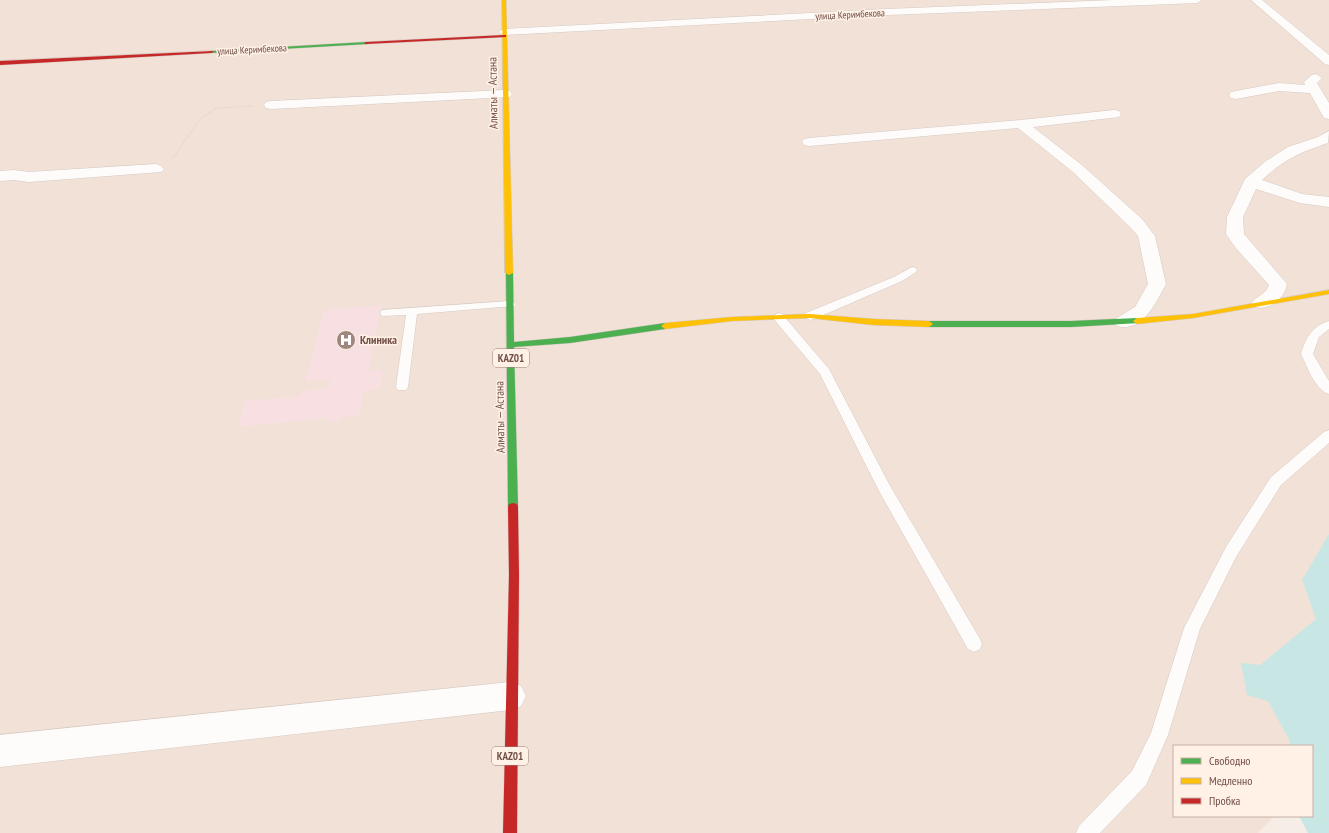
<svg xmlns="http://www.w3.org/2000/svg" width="1329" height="833" font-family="'PT Sans Narrow',sans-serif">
  <rect width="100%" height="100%" fill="#f6ede6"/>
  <path fill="#f1e1d6" d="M0,0H1329V763L1312,746H1174V816H1275L1258,833H0Z"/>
  <path fill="#f8dfe2" d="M381,305L369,371L383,370L380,389L364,391L359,416L339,418L338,422L328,423L329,418L237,427L245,401L299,396L301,391L329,388L331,379L305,382L324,310Z"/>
  <path fill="#c8e7e4" d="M1329,534V833H1308L1299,816H1312V746H1290V741L1268,701L1247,695L1241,663L1260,665L1316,619L1302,580Z"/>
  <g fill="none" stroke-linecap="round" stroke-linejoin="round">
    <g stroke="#d7cac4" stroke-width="1">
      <g id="lane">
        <path d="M912,267L916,268L917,270L916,272L902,281L814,319L810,320L804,316L806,313L894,277Z"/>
        <path d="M510,301L516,304L514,306L417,314L408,387L406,390H398L396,387L406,315L382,316L380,313L382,310Z"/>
        <path d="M778,313L782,314L829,369L889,484L980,639L982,644L980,649L974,652L968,649L879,491L820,374L772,317Z"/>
        <path d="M1329,321V329L1319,337L1313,354L1329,381V394C1315,390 1307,366 1301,354C1306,338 1312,326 1329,321Z"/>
        <path d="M1329,430V443L1281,485L1236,557L1200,629L1168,735L1146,785L1100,833H1076L1079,826L1132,771L1151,733L1184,628L1226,547L1271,477L1324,432Z"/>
      </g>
    </g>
    <g stroke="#d7cac4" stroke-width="1">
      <g id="street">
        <path d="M1114,0H1202L1197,3L887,15L504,35L498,32L504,29L887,9Z"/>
        <path d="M1251,0H1262L1329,55V65L1325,64Z"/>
        <path d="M1316,74L1322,78L1317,83L1329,103V119L1324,118L1310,93L1279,91L1236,99L1231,98L1229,95L1231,92L1236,91L1279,83L1305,85L1304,82L1312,75Z"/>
        <path d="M505,90L510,91L512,94L510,97L271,109L266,108L264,105L266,102L271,101Z"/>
        <path d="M1114,110L1119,111L1121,114L1119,117L1033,127L1083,166L1142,219L1155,236L1166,284C1156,302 1143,333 1117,326L1114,322L1117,318L1135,307L1148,284L1138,236L1130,227L1073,172L1018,128L809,146L804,145L802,142L804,139L809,138L1021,120Z"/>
        <path d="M1329,131L1328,143C1298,153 1285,159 1262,180L1302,194L1329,197V207L1300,203L1256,189L1243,217L1244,234L1287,284C1284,299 1270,311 1254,307L1252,303C1257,295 1266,295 1269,285L1235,247L1226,234L1227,217L1245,179L1266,161L1288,147L1318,137Z"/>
        <path d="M156,164L161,166L164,169L161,172L29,182L14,180L0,181V171L14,170L29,172Z"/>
        <path d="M511,682L521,686L526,696L521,706L511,710L0,767V735Z"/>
      </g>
    </g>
    <g stroke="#d6c8c3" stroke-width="1">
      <g id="fast">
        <path d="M366,42H368V44L211,53L209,52L211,51Z"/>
        <path d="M506,271H509L513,273L514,342L570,337L665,323L669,326L665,329L570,343L514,347L518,507L517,510L513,511L509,510L508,507Z"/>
        <path d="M1137,318L1141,321L1140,323L1071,327H929L925,324L929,321H1071Z"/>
      </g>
    </g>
    <g stroke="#d6c8c3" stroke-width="1">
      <g id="slow">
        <path d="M502,0H506L513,273L509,275L505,273Z"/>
        <path d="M1329,290V294L1193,318L1137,324L1133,321L1137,318L1193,314Z"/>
        <path d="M810,314L873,319L929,321L933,324L929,327L873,325L810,318L732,321L665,329L661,326L665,323L732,317Z"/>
      </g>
    </g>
    <g stroke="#d6c8c3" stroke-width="1">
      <g id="jam">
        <path d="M504,35H506V37L366,44L364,43L366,42Z"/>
        <path d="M213,51V52L211,53L0,65V61Z"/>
        <path d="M513,503L517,504L518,507L519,575L517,833H503L509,575L508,507L509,504Z"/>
      </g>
    </g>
    <path stroke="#d6ccc9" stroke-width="1.5" stroke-dasharray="0.5 1.5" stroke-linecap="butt" d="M173,158L200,119L217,108L253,106"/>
    <use href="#lane" fill="#fefcfb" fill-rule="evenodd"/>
    <use href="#street" fill="#fefcfb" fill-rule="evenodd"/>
    <use href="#fast" fill="#4caf50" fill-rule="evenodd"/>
    <use href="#slow" fill="#ffc107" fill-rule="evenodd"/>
    <use href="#jam" fill="#c62828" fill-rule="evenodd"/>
  </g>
  <defs>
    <g id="hospital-disc" transform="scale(1)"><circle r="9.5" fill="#a0867f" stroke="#fff1e6"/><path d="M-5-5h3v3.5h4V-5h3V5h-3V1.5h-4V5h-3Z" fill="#fff"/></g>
  </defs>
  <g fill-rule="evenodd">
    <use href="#hospital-disc" x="346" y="340"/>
  </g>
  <g text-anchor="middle" stroke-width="3" stroke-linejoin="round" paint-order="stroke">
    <g font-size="10" fill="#724f48" stroke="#fff1e6">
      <text transform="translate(850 14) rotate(-3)" y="4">улица Керимбекова</text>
      <text transform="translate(252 49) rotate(-3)" y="4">улица Керимбекова</text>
    </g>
    <g fill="#fff1e6" stroke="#9c8077" stroke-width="1">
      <rect x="493" y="349" width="36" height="18" rx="3"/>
      <rect x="492" y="747" width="36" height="18" rx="3"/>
    </g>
    <g font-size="11" font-weight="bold" fill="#724f48">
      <text x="511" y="362">KАZ01</text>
      <text x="510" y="760">KАZ01</text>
    </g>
    <g font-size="12" fill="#724f48" stroke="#fff1e6">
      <text transform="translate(493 93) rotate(-91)" y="4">Алматы — Астана</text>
      <text transform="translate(500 417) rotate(-91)" y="4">Алматы — Астана</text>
    </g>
    <g font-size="12" font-weight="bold" fill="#724f48" stroke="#fff1e6" text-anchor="start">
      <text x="360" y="344">Клиника</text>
    </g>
  </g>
  <rect x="1173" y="745" width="140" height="72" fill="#fff1e6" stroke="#c7b0a7"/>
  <rect x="1181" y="758" width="20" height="6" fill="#4caf50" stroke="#c7b0a7"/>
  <text x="1209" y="765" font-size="12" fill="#724f48">Свободно</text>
  <rect x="1181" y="778" width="20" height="6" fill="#ffc107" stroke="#c7b0a7"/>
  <text x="1209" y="785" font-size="12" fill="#724f48">Медленно</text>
  <rect x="1181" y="798" width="20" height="6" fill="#c62828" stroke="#c7b0a7"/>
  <text x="1209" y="805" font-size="12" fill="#724f48">Пробка</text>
</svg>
